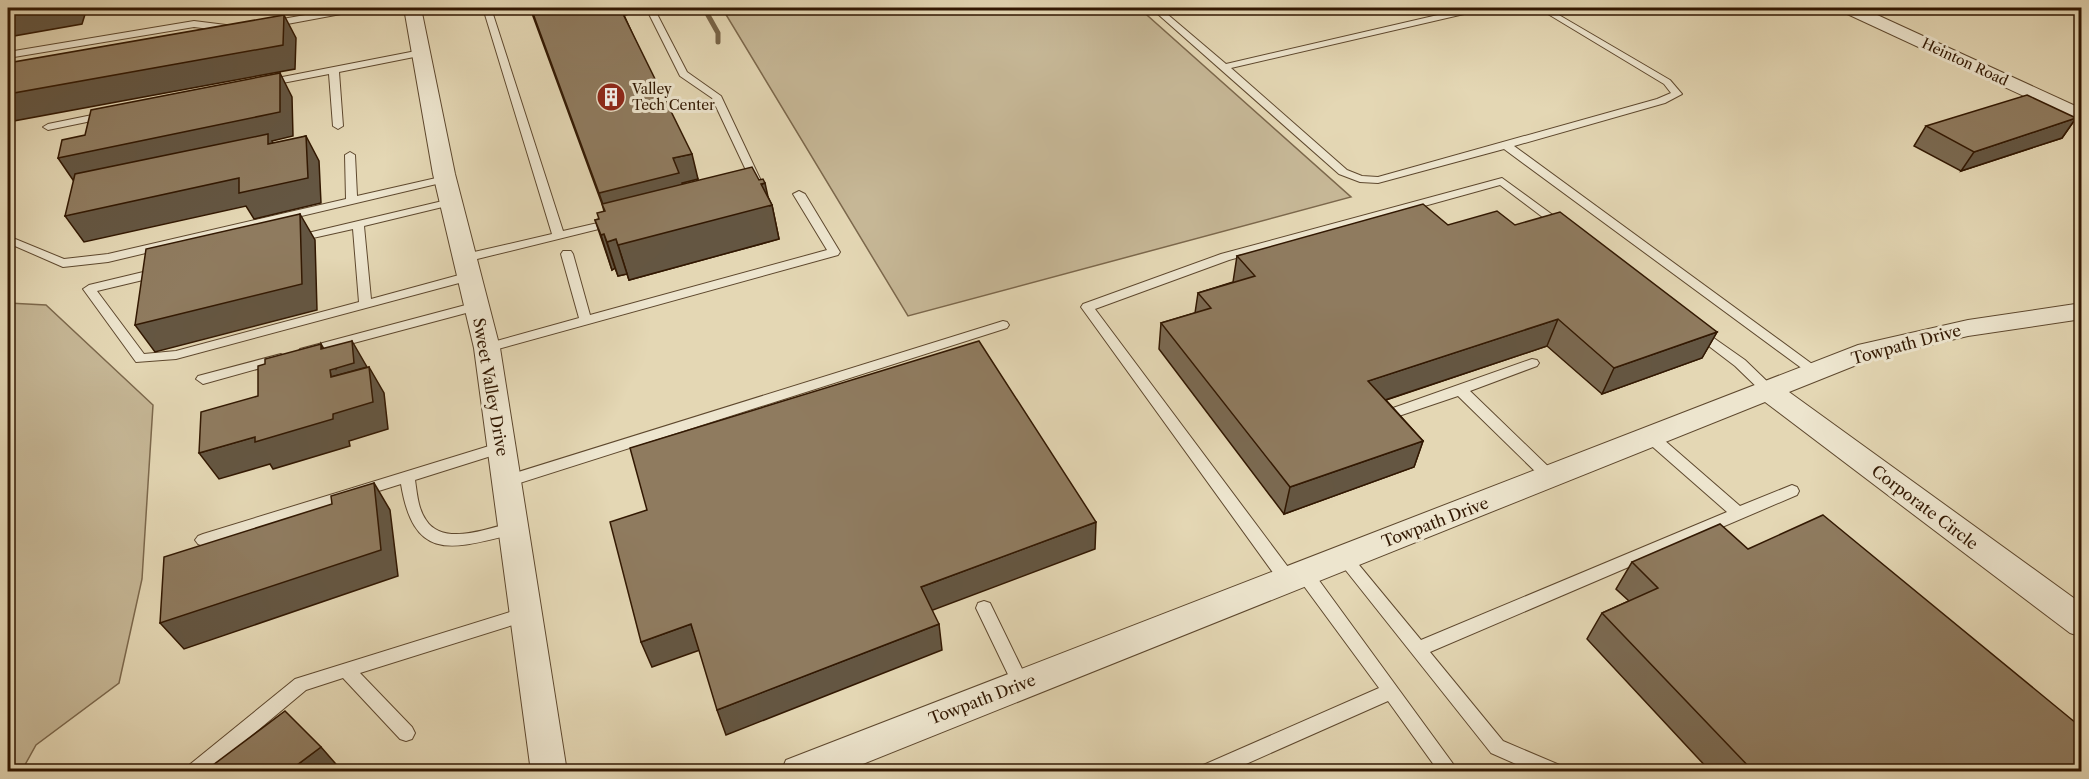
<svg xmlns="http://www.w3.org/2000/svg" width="2089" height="779" font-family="'Libre Caslon Text',serif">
  <rect width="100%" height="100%" fill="#e4d7b4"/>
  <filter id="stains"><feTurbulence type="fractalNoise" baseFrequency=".00333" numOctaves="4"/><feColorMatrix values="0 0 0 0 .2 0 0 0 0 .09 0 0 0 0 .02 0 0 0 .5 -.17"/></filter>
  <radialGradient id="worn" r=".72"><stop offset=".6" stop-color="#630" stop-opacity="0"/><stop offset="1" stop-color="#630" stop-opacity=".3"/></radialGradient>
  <g fill="#c6b796" stroke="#7c684c" stroke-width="1.5">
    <path d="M722,8H1139L1351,197L908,316Z"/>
    <path d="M8,303L46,305L153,405L142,579L119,683L36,745L21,772L8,771Z"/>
  </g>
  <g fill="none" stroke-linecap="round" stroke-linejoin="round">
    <path stroke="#786448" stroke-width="5" d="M704,8L718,33V42"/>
    <g stroke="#5e482e" stroke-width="2">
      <g id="service">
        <path d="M345,8H361L357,11L271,27L267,24L271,21Z"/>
        <path d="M483,8H491L563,231L615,219L619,220V224L465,262L459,258L461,255L552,234Z"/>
        <path d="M1151,8H1160L1226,64L1468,8H1481L1477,11L1231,68L1347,170L1362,176L1378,177L1657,99L1671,93L1664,84L1538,8H1547L1670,80L1682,94L1665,103L1514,146L1823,372L1816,377L1811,375L1504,149L1378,183L1360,182L1339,174Z"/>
        <path d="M649,10L656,12L687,72L721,96L762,183L761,185H753L752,183L712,98L680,76L648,12Z"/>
        <path d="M194,21L234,26L239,29L234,32L194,27L8,58V52Z"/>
        <path d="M421,50L424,51V55L339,72L343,126L338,129L333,126L329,74L267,86L262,83L267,80Z"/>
        <path d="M107,112L112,115L111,117L48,130L43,127L48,124Z"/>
        <path d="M350,152L355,155L357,196L445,176L450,179L445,182L108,262L63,267L8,243V236L64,259L108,254L346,199L345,155Z"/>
        <path d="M1502,178L1565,224V228H1557L1500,185L1229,260L1095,309L1294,575L1296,580L1294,585L1288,586L1282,585L1081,307L1083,304L1221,254Z"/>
        <path d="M799,191L805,194L840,252L838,255L487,352L481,348L482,345L579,318L561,254L563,251H571L573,254L590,315L827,250L793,194Z"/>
        <path d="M451,199L457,202L455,204L364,226L371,299L470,272L476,276L474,279L176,359L136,362L83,289L89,285L160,268L164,269L166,272L164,275L97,291L144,354L176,351L359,302L353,229L295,242L291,241L289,239L291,237Z"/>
        <path d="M477,302L483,306L481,309L305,356L298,352L300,349Z"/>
        <path d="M1003,321L1007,322L1009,325L1007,328L507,487L502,485L500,481L502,477Z"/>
        <path d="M1698,327L1745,360L1774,388L1776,391L1774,394H1764L1735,366L1693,334L1692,331L1693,328Z"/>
        <path d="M281,354L288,358L286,361L203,384L196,379L198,376Z"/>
        <path d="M1532,359L1537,360L1539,363L1537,366L1470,391L1555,473L1557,477L1555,481H1545L1458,396L1381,422L1374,417L1376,414Z"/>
        <path d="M1651,432L1656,433L1740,506L1792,485L1797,487L1799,491L1797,495L1430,652L1503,741L1562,766L1565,772H1534L1491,753L1336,558L1338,554L1344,552L1350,554L1421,640L1727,512L1646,441L1644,437L1646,433Z"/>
        <path d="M502,442L507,443L509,447L507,451L415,480C417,493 418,509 426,520C443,547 489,528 514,522L519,524L522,528L519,532L514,534C452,549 414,563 401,484L203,546L198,544L195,540L198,536L203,534Z"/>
        <path d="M1304,567L1310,568L1459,772H1439L1388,701L1228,772H1198L1201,766L1379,688L1298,578L1296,573L1298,568Z"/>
        <path d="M984,601L990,603L1027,679L1030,684L1027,689L1021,692L1015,689L976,608L978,603Z"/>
        <path d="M526,607L532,609L534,614L532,619L360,673L412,727L415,733L412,739L406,741L400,739L343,678L306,690L208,772H185L188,766L295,679Z"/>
      </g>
    </g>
    <g stroke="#5e482e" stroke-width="2">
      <g id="minor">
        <path d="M404,8H421L455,174L500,348L567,772H531L474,348L433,174Z"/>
        <path d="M1841,8H1862L2082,109V123L1843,12Z"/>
        <path d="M2082,303V319L1968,336L1874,358L1789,392L2082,604V637L2070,633L1765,402L843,772H781L786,760L1858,345L1968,320Z"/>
      </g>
    </g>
    <use href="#service" fill="#ede5ce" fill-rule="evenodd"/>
    <use href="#minor" fill="#ede5ce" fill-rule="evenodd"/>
  </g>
  <g fill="#7b6a52" stroke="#321802" stroke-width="1.5">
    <path d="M530,8H662L624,15L698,179L682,183V184L768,197L772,205L779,239L629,280L627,274L618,276L615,268L612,270L595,220L599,219L604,211L602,204Z"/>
    <path d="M2076,118L2062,138L1961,171L1914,146L1926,126Z"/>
    <path d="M1448,225H1515L1717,332L1702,358L1602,394L1547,346L1386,400L1423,441L1414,467L1284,514L1159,349L1161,323L1195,313L1198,293L1233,282L1237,256Z"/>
    <path d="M1748,549L2082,771H1710L1587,639L1602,613L1629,601L1616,589L1632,562Z"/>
  </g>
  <g fill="#645642" stroke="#321802" stroke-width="1.5">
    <path d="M31,8H87L82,24L8,37V11Z"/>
    <path d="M617,8H662L619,16Z"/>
    <path d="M284,15L296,38L295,69L8,122V94Z"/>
    <path d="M280,73L292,97L293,136L272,141L282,159L75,183L58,158Z"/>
    <path d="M2076,118L2062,138L1961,171L1974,152Z"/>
    <path d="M306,136L319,161L321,203L254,219L246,206L84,242L65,216Z"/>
    <path d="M692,154L698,179L682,183L686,199L608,219L599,193L673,158Z"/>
    <path d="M765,183L770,206L772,205L779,239L629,280L618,245Z"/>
    <path d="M300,214L315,240L317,310L155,352L135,325Z"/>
    <path d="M604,234L615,268L612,270L601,235Z"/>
    <path d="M616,239L627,274L618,276L607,242Z"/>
    <path d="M1558,319L1547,346L1361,408L1368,381Z"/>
    <path d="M1717,332L1702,358L1602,394L1614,368Z"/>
    <path d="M352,341L367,367L331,377L330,370L321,349V344L336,369Z"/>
    <path d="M369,367L384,393L388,429L349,441L350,446L273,469L270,464L219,479L199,453L333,414Z"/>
    <path d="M1423,441L1414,467L1284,514L1290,487Z"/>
    <path d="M374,483L390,510L398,576L184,649L160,623Z"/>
    <path d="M1096,522L1095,549L925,613L921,587Z"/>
    <path d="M691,624L700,650L652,667L641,642Z"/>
    <path d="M939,624L942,650L726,735L717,710Z"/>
    <path d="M321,747L342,771H289Z"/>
  </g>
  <g fill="#8f7b5f" stroke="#321802" stroke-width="1.5">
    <path d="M8,8H31L8,11Z"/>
    <path d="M531,8H620L692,154L673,158L679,173L599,193Z"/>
    <path d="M284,15L283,45L8,94V63Z"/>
    <path d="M280,73V112L58,158L62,140L85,135L91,110Z"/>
    <path d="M2027,95L2076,118L1974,152L1926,126Z"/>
    <path d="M268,134V144L306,136L308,178L239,193V178L65,216L75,174Z"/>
    <path d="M752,167L759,180L763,179L765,183L761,184L772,205L618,245L616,239L607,242L604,234L601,235L595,220L599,219L597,213L605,211L602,204Z"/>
    <path d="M1423,204L1448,225L1497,211L1515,225L1560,212L1717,332L1614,368L1558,319L1368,381L1423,441L1290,487L1161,323L1211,308L1198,293L1255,276L1237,256Z"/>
    <path d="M300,214L302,284L135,325L146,249Z"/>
    <path d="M352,341L354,363L330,370L331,377L369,367L373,402L333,414V419L255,442V437L199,453L201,412L258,396V366L265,364V359L321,344V349Z"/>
    <path d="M979,341L1096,522L921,587L939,624L717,710L691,624L641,642L610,522L647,510L630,448Z"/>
    <path d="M374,483L381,550L160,623L164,557L332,504L331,496Z"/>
    <path d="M1823,515L2082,728V771H1753L1602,613L1658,588L1632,562L1720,524L1748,549Z"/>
    <path d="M285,711L321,747L289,771H205Z"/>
  </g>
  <defs>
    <g id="building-disc" transform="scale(1.5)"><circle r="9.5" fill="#8f2418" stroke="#ede5ce"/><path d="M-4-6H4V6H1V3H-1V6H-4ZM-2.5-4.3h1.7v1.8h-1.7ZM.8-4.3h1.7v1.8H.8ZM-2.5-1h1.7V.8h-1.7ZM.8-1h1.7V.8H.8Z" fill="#fff"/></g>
  </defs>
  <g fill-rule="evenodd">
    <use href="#building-disc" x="611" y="97"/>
  </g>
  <g text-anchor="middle" stroke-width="6" stroke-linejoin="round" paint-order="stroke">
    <g font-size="14" fill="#321802" stroke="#ede5ce">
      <text transform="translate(1965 62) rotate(25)" y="5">Heinton Road</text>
    </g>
    <g font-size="14" fill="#321802" stroke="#ede5ce" text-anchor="start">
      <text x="632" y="94">Valley<tspan x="632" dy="16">Tech Center</tspan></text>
    </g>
    <g font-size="16" fill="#321802" stroke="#ede5ce">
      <text transform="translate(1906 344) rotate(-15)" y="6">Towpath Drive</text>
      <text transform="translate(491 387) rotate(80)" y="6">Sweet Valley Drive</text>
      <text transform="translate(1925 507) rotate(37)" y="6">Corporate Circle</text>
      <text transform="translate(1435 522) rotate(-21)" y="6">Towpath Drive</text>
      <text transform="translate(982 699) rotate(-21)" y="6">Towpath Drive</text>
    </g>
  </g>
  <rect width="2089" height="779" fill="none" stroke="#e4d7b4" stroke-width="30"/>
  <rect x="9" y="9" width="2071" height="761" fill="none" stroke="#321802" stroke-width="3"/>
  <rect x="15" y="15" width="2059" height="749" fill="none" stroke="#321802" stroke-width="1.5"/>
  <rect width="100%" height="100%" filter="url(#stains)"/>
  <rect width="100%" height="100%" fill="url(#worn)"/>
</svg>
